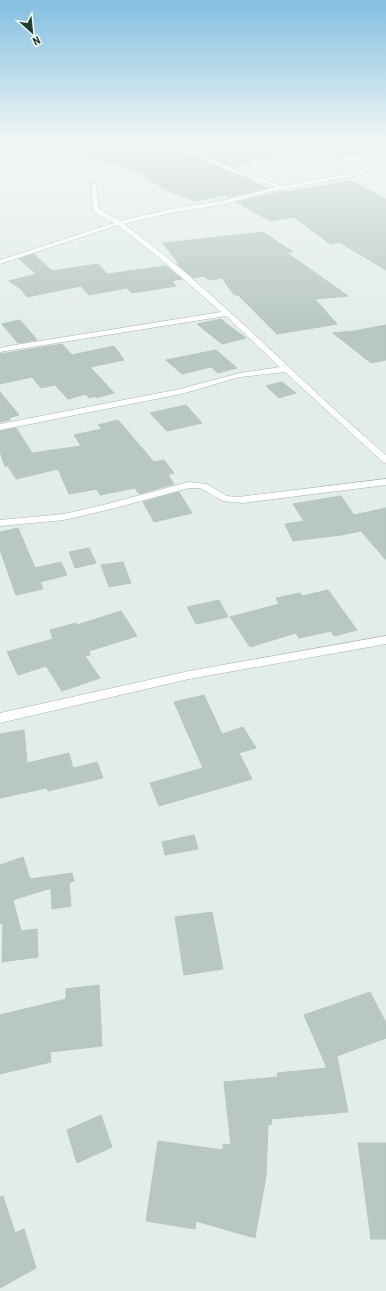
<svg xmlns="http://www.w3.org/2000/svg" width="386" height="1291" font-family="'Roboto Condensed',sans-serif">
  <rect width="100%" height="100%" fill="#e3ede8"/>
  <g fill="#b8c8c0" stroke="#b5c7be">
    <path d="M59,142H157L168,150L192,155L267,188L229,197L225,195L195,201L166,190L140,173L102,160Z"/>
    <path d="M168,142H300V145L232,167L197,151L174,146Z"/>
    <path d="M305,142H378L379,148L340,157L304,144Z"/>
    <path d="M351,181L386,199V270L339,242L330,244L294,217L270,221L237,202L283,191L286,192Z"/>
    <path d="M263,232L293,252H286L348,296L315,299L337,324L277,334L238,295H234L222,278L209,280L204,276L193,278L177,264H179L163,243Z"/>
    <path d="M34,254L52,271L98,264L107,274L166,266L182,279L172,281L176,286L132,293L127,288L89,295L81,286L27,297L21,289L9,281L36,274L19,259Z"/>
    <path d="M221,319L228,325L246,338L222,344L197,324Z"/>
    <path d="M20,320L37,340L18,343L2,324Z"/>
    <path d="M386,325V360L371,363L333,333L354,331Z"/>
    <path d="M62,344L72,355L114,346L124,360L90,367L114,393L96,398L95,396L89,398L86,394L68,399L55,385L41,388L32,377L0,384V354Z"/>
    <path d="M216,350L237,368L218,373L211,367L182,374L166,360Z"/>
    <path d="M282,382L296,393L279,398L266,386Z"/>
    <path d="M0,392L19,415L9,418L10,420L0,422Z"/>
    <path d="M186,405L202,423L167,431L150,413Z"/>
    <path d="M118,420L154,462L164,460L174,473L168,475L174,484L139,494L135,488L100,495L97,489L69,494L58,469L16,479L8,466H5L0,452V431L16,428L32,453L81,446L74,435L102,429L98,425Z"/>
    <path d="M179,492L192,513L154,522L143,502Z"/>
    <path d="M341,496L354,515L386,508V560L361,531L341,535L293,541L285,524L304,521L293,504Z"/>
    <path d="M18,528L35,568L61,562L67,575L40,582L43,589L16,595L0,550V532Z"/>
    <path d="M89,548L96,563L75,568L69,552Z"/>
    <path d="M123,562L131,583L109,587L101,565Z"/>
    <path d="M328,590L357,630L334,636L331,631L299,638L296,633L250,647L230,617L279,604L276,598L300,593L302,596Z"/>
    <path d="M219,600L228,617L196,624L187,607Z"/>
    <path d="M121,611L137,636L89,651L90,655L85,656L100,678L62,691L46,666L18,675L7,652L53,639L50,630L76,623L77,625Z"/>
    <path d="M204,695L222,734L243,727L256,748L239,753L252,779L159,806L150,783L203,768L174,702Z"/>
    <path d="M24,730L27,763L69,753L73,768L97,762L103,778L48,791L47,788L0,798V734Z"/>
    <path d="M194,835L198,849L165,855L162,842Z"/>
    <path d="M23,857L30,879L72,873L74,881L69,883L71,906L52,909L51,888L13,900L21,931L37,929L38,957L2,962L3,923L0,924V865Z"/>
    <path d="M212,912L223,969L184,975L175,917Z"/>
    <path d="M99,985L102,1046L50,1052L51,1062L0,1074V1015L66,999V989Z"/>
    <path d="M370,992L386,1023V1038L337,1056L348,1112L271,1119L272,1124L268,1125L266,1176L255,1238L196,1221L195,1229L146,1221L158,1141L223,1150V1144L231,1145L224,1082L278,1077L277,1073L327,1068L304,1015Z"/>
    <path d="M101,1115L112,1147L77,1163L67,1130Z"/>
    <path d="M358,1143H386V1239H371Z"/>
    <path d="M3,1196L15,1233L24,1229L36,1268L0,1288V1197Z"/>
  </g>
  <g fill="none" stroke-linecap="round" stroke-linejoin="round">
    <g stroke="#a5b5ae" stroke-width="1">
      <g id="street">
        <path d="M158,142H165L173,147L196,152L229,167L282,186L358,172L378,159L386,157V161H382L360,175L263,193L222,205L175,212L124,224C218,293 297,379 386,455V463L383,462L285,372L240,377L181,394L0,430V424L180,389L240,373L280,367L226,316L0,352V348L9,346L221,312L163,261L118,225L0,264V260L114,223L100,216L93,210L91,183L96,184L99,209L120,221L175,208L221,201L275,187L225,169L192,154L169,149Z"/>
        <path d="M386,479V485L243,503L223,501L200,488H189L115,508L64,520L0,526V520L64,514L107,504L189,482L207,484L227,496L238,497Z"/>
        <path d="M386,636V644L189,679L0,723V713L189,671Z"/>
      </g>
    </g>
    <use href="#street" fill="#fff" fill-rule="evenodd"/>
  </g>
  <linearGradient id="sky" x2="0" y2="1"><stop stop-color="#82bfe0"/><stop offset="0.44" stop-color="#f2f7f5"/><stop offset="1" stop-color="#f2f7f5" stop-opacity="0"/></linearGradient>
  <rect width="386" height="323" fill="url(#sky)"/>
  <g transform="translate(32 32) rotate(153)" stroke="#f4f9f6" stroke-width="3" paint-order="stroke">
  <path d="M0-3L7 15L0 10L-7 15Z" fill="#223f34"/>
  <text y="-6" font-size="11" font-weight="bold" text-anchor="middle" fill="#223f34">N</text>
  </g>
</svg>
